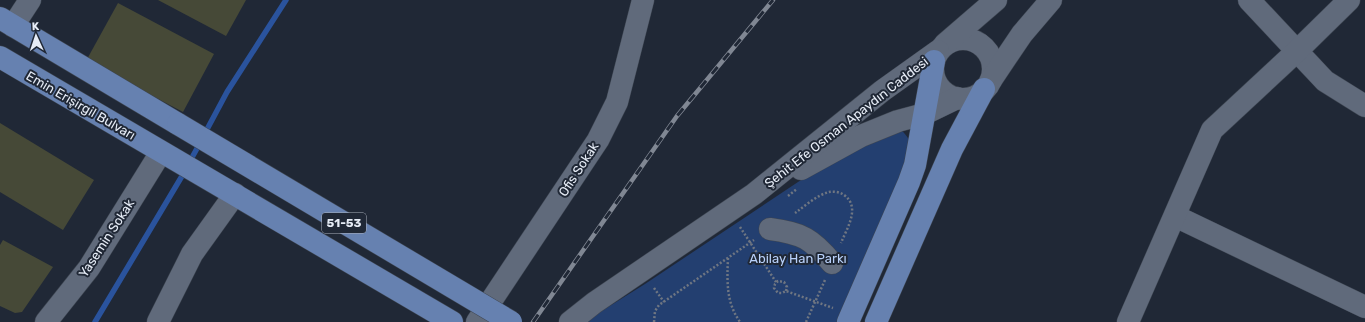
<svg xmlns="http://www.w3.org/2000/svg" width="1365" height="322" font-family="Rubik,sans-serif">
  <rect width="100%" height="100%" fill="#202836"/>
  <path fill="#233f70" d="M901,130C909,137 912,144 911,155L840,322H584L645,284L840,154Z"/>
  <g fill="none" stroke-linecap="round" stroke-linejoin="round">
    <g stroke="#2a539d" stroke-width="5.5">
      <path d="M204,135L227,92L286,0"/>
      <path d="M189,163L200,143"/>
      <path d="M95,322L185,171"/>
    </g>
  </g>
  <g fill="#464937">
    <path d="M158,0H246L226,36Z"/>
    <path d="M118,3L214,54L183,112L86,61Z"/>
    <path d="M0,123L94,180L63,230L0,192Z"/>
    <path d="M3,240L53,267L22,312L15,313L0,306V245Z"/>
  </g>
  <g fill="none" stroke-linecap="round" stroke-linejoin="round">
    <g stroke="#3e4652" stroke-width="23">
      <g id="street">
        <path d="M1249,0L1325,81L1365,106"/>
        <path d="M1175,216L1365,307"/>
        <path d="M770,229C802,233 812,239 832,263"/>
        <path d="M46,322L89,268L161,152"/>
        <path d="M477,322L598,140L617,102L643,0"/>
        <path d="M1128,322L1212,130L1297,51L1349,0"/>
      </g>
    </g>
    <g stroke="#3e4652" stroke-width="23">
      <g id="secondary">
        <path d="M13,26L30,0"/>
        <circle cx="963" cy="69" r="30"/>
        <path d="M945,44L996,0"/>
        <path d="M991,80L1022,34L1051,0"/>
        <path d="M801,169L861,136L898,121L924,114L957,98"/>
        <path d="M158,322L192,254L235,194"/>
        <path d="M570,322L594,303L754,194L882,91L938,51"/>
      </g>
    </g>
    <g stroke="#3e4652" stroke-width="23">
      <g id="primary">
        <path d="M0,18L178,124"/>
        <path d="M0,57L452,322"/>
        <path d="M848,322L909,182L915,165L934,61"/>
        <path d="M876,322L952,149L984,89"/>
      </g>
    </g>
    <g stroke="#6f7682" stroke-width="2.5" stroke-dasharray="2 2" stroke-linecap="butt">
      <path d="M788,196L797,189"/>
      <path d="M795,213C805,206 817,195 829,192C834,191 840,192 844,195C861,207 847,228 841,243"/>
      <path d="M740,227L776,282"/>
      <path d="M728,258C727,282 726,302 740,322"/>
      <path d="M654,288L664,302"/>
      <path d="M786,291L787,287L784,282L778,281L775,284L774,288L778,293H782L786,291L833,308"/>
      <path d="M654,322L655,311L659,305L754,240"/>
      <path d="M806,322L825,280"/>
    </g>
    <use href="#street" stroke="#606a7b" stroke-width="22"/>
    <use href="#secondary" stroke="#606a7b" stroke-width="22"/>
    <use href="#primary" stroke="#6681b0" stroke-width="22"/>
    <g stroke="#808793" stroke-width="4.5">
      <path id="rail" d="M533,322L677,116L773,0"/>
    </g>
    <use href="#rail" stroke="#202836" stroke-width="3" stroke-dasharray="9" stroke-linecap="butt"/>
    <g stroke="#3e4652" stroke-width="23" stroke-linecap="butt">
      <path id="primary-bridge" d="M178,124L511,322"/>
    </g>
    <use href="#primary-bridge" stroke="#6681b0" stroke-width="22"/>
  </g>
  <g text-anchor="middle" stroke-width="4" stroke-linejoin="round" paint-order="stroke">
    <rect fill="#202836" stroke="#abb2bd" stroke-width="1" x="322" y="213" width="44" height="20" rx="3"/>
    <g font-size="12" font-weight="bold" fill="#e7edf7">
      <text x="344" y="227">51-53</text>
    </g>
    <g font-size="13" fill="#e7edf7" stroke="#202836">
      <text transform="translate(81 105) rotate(30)" y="5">Emin Erişirgil Bulvarı</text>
      <text transform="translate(846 122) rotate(-38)" y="5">Şehit Efe Osman Apaydın Caddesi</text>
      <text transform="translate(578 169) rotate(-57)" y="5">Ofis Sokak</text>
      <text transform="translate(106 238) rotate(-57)" y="5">Yasemin Sokak</text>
    </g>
    <g font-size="13" fill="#b9d1fa" stroke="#202836">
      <text x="798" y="263">Abilay Han Parkı</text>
    </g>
  </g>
  <g transform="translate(36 36) rotate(357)" stroke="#202836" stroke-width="3" paint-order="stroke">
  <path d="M0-3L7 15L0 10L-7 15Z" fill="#e7edf7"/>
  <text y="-6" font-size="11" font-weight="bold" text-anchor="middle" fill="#e7edf7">K</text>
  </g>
</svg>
